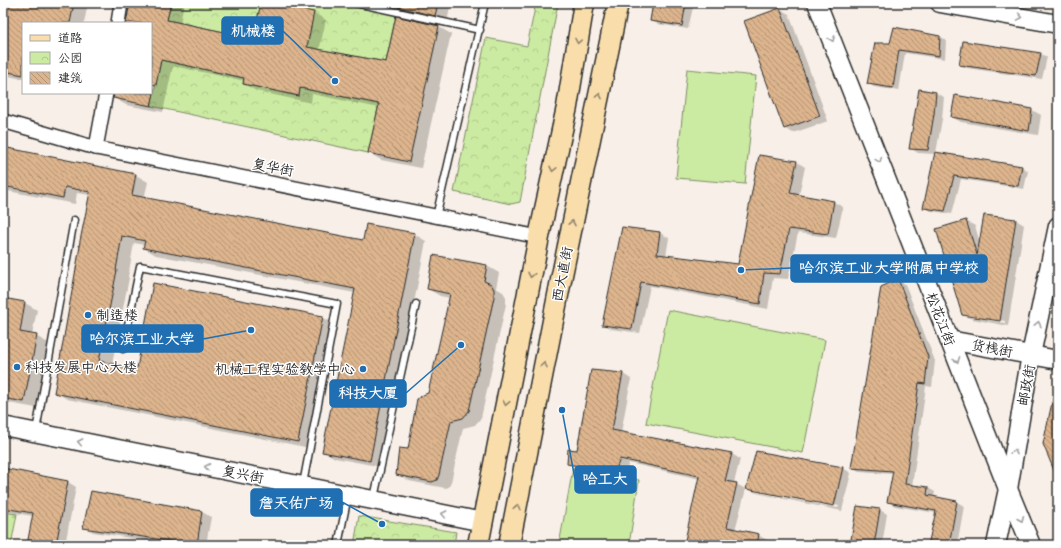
<svg xmlns="http://www.w3.org/2000/svg" width="1061" height="548" font-family="Dekko,'LXGW WenKai TC',sans-serif">
  <defs>
    <pattern id="forest-firs" width="22" height="20" patternUnits="userSpaceOnUse"><rect width="22" height="20" fill="#cceba2"/><path d="M5 1l3.5 6h-7zM16 11l3.5 6h-7z" fill="#afca8c"/></pattern>
    <pattern id="park-crowns" width="20" height="18" patternUnits="userSpaceOnUse"><rect width="20" height="18" fill="#cceba2"/><path d="M2 6a3 3 0 1 1 6 0M12 15a3 3 0 1 1 6 0" fill="none" stroke="#afca8c"/></pattern>
    <pattern id="building-back-hatch" width="6" height="6" patternUnits="userSpaceOnUse"><rect width="6" height="6" fill="#dcb48d"/><path d="M-1 5l2 2M0 0l6 6M5-1l2 2" fill="none" stroke="#b39373"/></pattern>
  </defs>
  <rect width="100%" height="100%" fill="#f8f0e8"/>
  <filter id="ink" filterUnits="userSpaceOnUse"><feTurbulence type="fractalNoise" baseFrequency=".025" numOctaves="2"/><feDisplacementMap in="SourceGraphic" scale="8" xChannelSelector="R" yChannelSelector="G"/><feConvolveMatrix kernelMatrix="1 2 1 2 8 2 1 2 1" color-interpolation-filters="sRGB"/></filter>
  <g filter="url(#ink)">
    <g fill="#cceba2" stroke="#7c8b66">
      <path d="M687,69L756,76L745,184L676,178Z"/>
      <path d="M668,310L825,340L803,453L646,423Z"/>
      <path d="M573,468L639,480L629,545H559Z"/>
    </g>
    <path fill="url(#forest-firs)" stroke="#7c8b66" d="M3,512L17,514L11,545H3Z"/>
    <g fill="url(#park-crowns)" stroke="#7c8b66">
      <path d="M171,3H261L253,38L167,20Z"/>
      <path d="M267,3H336L396,15L386,62L307,47Z"/>
      <path d="M536,3H558L520,202L511,204L454,192L486,38L527,46Z"/>
      <path d="M161,60L244,78L243,84L298,96L300,88L379,104L368,153L151,106Z"/>
      <path d="M359,516L456,532L454,545H354Z"/>
    </g>
    <g fill="#0003" fill-rule="evenodd">
      <path d="M3,3H88L84,23H23V79L3,75Z"/>
      <path d="M131,3H184L180,24L254,40L262,3L314,13L326,20L319,51L387,63L439,27L451,34L421,168L381,160L369,153L379,108L312,94L311,103L256,91L244,84L245,81L173,66L163,112L126,105L114,98V93H151V23H126Z"/>
      <path d="M397,3H451L447,22L408,13L396,6Z"/>
      <path d="M655,3H694L688,29L658,24L651,20Z"/>
      <path d="M780,9L789,14L828,121L793,133L784,128Z"/>
      <path d="M940,36L946,40L945,59L905,53L899,91L874,87L868,83L890,44Z"/>
      <path d="M1041,54L1047,57L1042,79L967,68L960,65Z"/>
      <path d="M935,93L944,97L942,119L936,153L1022,167L1028,171L1024,189L961,179L952,214L931,211L924,207L935,154L918,153L910,148Z"/>
      <path d="M955,96L1032,110L1041,115L1038,135L961,122L952,117Z"/>
      <path d="M3,148L136,175L148,182L144,199L363,242L414,234L426,241L382,467L335,458L323,451L355,293L156,255L144,248L145,245L134,243L128,277L129,278L112,364L137,369L322,317L334,324L310,448L67,399L55,392L90,195L77,193L75,204L3,190Z"/>
      <path d="M797,162L805,167L799,195L834,202L843,207L836,238L798,233L788,279L773,278L768,309L650,286L640,333L611,329L603,324L623,228L660,233L669,238L666,256L739,265Z"/>
      <path d="M1016,220L1024,225L1008,326L972,319L963,314L966,221L975,226L980,243ZM969,315L1005,321V323L969,317Z"/>
      <path d="M434,257L487,266L499,273L496,288L503,292L506,297V304L481,418L475,425L463,428L451,482L449,487L445,488L409,481L397,474L409,450L429,394L450,298L440,296L428,289Z"/>
      <path d="M898,280L905,284L935,361L932,387L926,386L912,486L928,488L935,492L934,497L957,502L964,506L957,545H929L936,513L895,506L888,502L894,474L859,472L852,468Z"/>
      <path d="M3,299L25,303L37,310L32,335L36,336L48,343L36,408L3,402Z"/>
      <path d="M592,371L623,374L631,379L621,433L732,454L740,459L734,483L746,489L735,530L758,535L767,540L766,545H685L700,479L629,463L624,476L577,468L568,463L578,451Z"/>
      <path d="M1057,384H1058V477L1044,444Z"/>
      <path d="M756,452L843,468L851,473L842,511L756,493L747,488ZM755,490L839,506L838,508L755,492Z"/>
      <path d="M3,469L68,482L76,487L65,545H28L33,516L3,511Z"/>
      <path d="M91,492L202,512L211,517L206,545H174L93,532L84,527Z"/>
      <path d="M880,510L887,514L882,545H851Z"/>
    </g>
    <g fill="url(#building-back-hatch)" stroke="#2b2b2b">
      <path d="M3,3H74L70,23H23V75L3,71Z"/>
      <path d="M130,3H171L167,20L253,38L261,3H267L314,12L307,47L386,62L396,16L439,26L409,162L368,153L379,104L300,88L299,96L243,84L244,78L161,60L156,85L151,84V23H126Z"/>
      <path d="M399,3H438L435,16L398,7Z"/>
      <path d="M653,3H686L682,26L650,21Z"/>
      <path d="M780,8L820,116L784,129L744,21Z"/>
      <path d="M894,27L940,36L939,56L899,50L893,88L867,84L875,43H890Z"/>
      <path d="M963,41L1041,53L1036,76L959,65Z"/>
      <path d="M919,89L936,92L934,114L928,150L909,149Z"/>
      <path d="M114,93H154L151,106L113,98Z"/>
      <path d="M955,95L1032,109L1029,131L951,117Z"/>
      <path d="M3,147L136,174L132,195L363,240L366,224L415,233L370,461L322,452L355,289L143,248L145,241L122,236L116,270H117L99,361L137,368L153,283L323,316L298,442L54,393L80,246H79L90,192L65,187L63,198L3,186Z"/>
      <path d="M935,152L1022,166L1018,186L954,176L945,211L923,208Z"/>
      <path d="M759,155L797,161L790,193L834,201L828,234L789,229L780,274L764,273L760,304L641,282L632,329L602,325L622,227L660,232L657,254L738,264Z"/>
      <path d="M984,215L1016,219L1000,321L962,315L936,229L966,220L977,255Z"/>
      <path d="M433,255L487,265L484,281L491,284L494,289V297L469,411L463,418L451,421L439,475L437,480L432,482L396,475L399,448L408,449L417,399L423,395L428,393L450,294L427,289Z"/>
      <path d="M898,279L928,357L925,384L919,383L905,484L928,487L927,495L957,501L949,545H928L936,511L887,502L893,471L851,468L881,287Z"/>
      <path d="M3,298L25,302L20,332L37,335L24,402L3,398Z"/>
      <path d="M591,370L623,373L612,430L732,453L725,481L737,483L727,527L759,534L757,545H684L699,476L620,459L615,472L567,464L568,449L577,450Z"/>
      <path d="M1053,398H1058V480L1043,444Z"/>
      <path d="M756,451L843,467L834,506L746,489Z"/>
      <path d="M3,468L68,481L56,545H27L33,513L3,508Z"/>
      <path d="M91,491L202,511L197,545L83,528Z"/>
      <path d="M857,506L880,509L874,545H850Z"/>
    </g>
    <g fill="none" stroke-linecap="round" stroke-linejoin="round">
      <g stroke="#2b2b2b" stroke-width="9">
        <g id="lane">
          <path d="M356,3L480,30"/>
          <path d="M436,217L485,3"/>
          <path d="M123,349L140,266L337,304L303,484"/>
          <path d="M36,431L74,220"/>
          <path d="M374,498L416,304"/>
          <path d="M338,545L348,496"/>
        </g>
      </g>
      <g stroke="#2b2b2b" stroke-width="16">
        <g id="street">
          <path d="M118,23L121,3"/>
          <path d="M3,121L96,148L539,237"/>
          <path d="M96,148L106,93"/>
        </g>
      </g>
      <g stroke="#2b2b2b" stroke-width="21">
        <g id="secondary">
          <path d="M817,3L1008,489L1031,545"/>
          <path d="M940,3L1058,24"/>
          <path d="M949,340L1058,360"/>
          <path d="M3,426L483,522"/>
          <path d="M996,545L1008,489L1031,355L1058,226"/>
        </g>
      </g>
      <g stroke="#2b2b2b" stroke-width="23">
        <g id="primary">
          <path d="M478,545L539,237L567,107L584,3"/>
          <path d="M509,545L562,275L618,3"/>
        </g>
      </g>
      <use href="#lane" stroke="#fff" stroke-width="6"/>
      <use href="#street" stroke="#fff" stroke-width="13"/>
      <use href="#secondary" stroke="#fff" stroke-width="18"/>
      <use href="#primary" stroke="#f9deab" stroke-width="20"/>
    </g>
    <defs><path id="oneway-chevron" d="M-2-3.5L2.5 0L-2 3.5" fill="none" stroke-width="1.6" stroke-linecap="round" stroke-linejoin="round"/></defs>
    <g stroke="#a0a0a0">
      <use href="#oneway-chevron" transform="translate(1020 17) rotate(10)"/>
      <use href="#oneway-chevron" transform="translate(832 39) rotate(69)"/>
      <use href="#oneway-chevron" transform="translate(879 160) rotate(69)"/>
      <use href="#oneway-chevron" transform="translate(1038 324) rotate(-78)"/>
      <use href="#oneway-chevron" transform="translate(957 360) rotate(69)"/>
      <use href="#oneway-chevron" transform="translate(80 442) rotate(-169)"/>
      <use href="#oneway-chevron" transform="translate(1014 452) rotate(-80)"/>
      <use href="#oneway-chevron" transform="translate(207 467) rotate(-169)"/>
      <use href="#oneway-chevron" transform="translate(444 514) rotate(-169)"/>
      <use href="#oneway-chevron" transform="translate(1021 519) rotate(67)"/>
    </g>
    <g stroke="#92846b">
      <use href="#oneway-chevron" transform="translate(578 41) rotate(100)"/>
      <use href="#oneway-chevron" transform="translate(599 96) rotate(-78)"/>
      <use href="#oneway-chevron" transform="translate(553 169) rotate(102)"/>
      <use href="#oneway-chevron" transform="translate(572 223) rotate(-78)"/>
      <use href="#oneway-chevron" transform="translate(531 275) rotate(101)"/>
      <use href="#oneway-chevron" transform="translate(544 365) rotate(-79)"/>
      <use href="#oneway-chevron" transform="translate(506 403) rotate(101)"/>
      <use href="#oneway-chevron" transform="translate(517 507) rotate(-79)"/>
    </g>
  </g>
  <g fill="#1f6fb2" stroke="#fff" stroke-width="1.5">
    <circle cx="88" cy="315" r="4"/>
    <circle cx="17" cy="367" r="4"/>
    <circle cx="363" cy="369" r="4"/>
  </g>
  <g text-anchor="middle" stroke-width="3" stroke-linejoin="round" paint-order="stroke">
    <g font-size="14" fill="#2b2b2b" stroke="#fff">
      <text transform="translate(273 167) rotate(11)" y="5">复华街</text>
      <text transform="translate(562 274) rotate(-79)" y="5">西大直街</text>
      <text transform="translate(941 319) rotate(69)" y="5">松花江街</text>
      <text transform="translate(992 348) rotate(11)" y="5">货栈街</text>
      <text transform="translate(1026 385) rotate(-80)" y="5">邮政街</text>
      <text transform="translate(243 474) rotate(11)" y="5">复兴街</text>
    </g>
    <g font-size="14" fill="#2b2b2b" stroke="#fff" text-anchor="start">
      <text x="96" y="320">制造楼</text>
      <text x="25" y="372">科技发展中心大楼</text>
      <text x="355" y="374" text-anchor="end">机械工程实验教学中心</text>
    </g>
  </g>
  <path fill="none" stroke="#1f6fb2" stroke-width="1.5" d="M335 81L283 31M741 270L791 268M251 330L203 339M461 345L406 393M562 410L575 479M382 524L342 502"/>
  <g fill="#1f6fb2" stroke="#fff" stroke-width="1.5">
    <circle cx="335" cy="81" r="4"/>
    <circle cx="741" cy="270" r="4"/>
    <circle cx="251" cy="330" r="4"/>
    <circle cx="461" cy="345" r="4"/>
    <circle cx="562" cy="410" r="4"/>
    <circle cx="382" cy="524" r="4"/>
  </g>
  <g fill="#1f6fb2" stroke="#1f6fb2" stroke-width="1.5">
    <rect x="222" y="17" width="61" height="27" rx="4"/>
    <rect x="791" y="255" width="196" height="27" rx="4"/>
    <rect x="82" y="325" width="121" height="27" rx="4"/>
    <rect x="330" y="380" width="76" height="27" rx="4"/>
    <rect x="575" y="466" width="61" height="27" rx="4"/>
    <rect x="251" y="489" width="91" height="27" rx="4"/>
  </g>
  <g font-size="15" text-anchor="middle" font-weight="bold" fill="#fff">
    <text x="253" y="36">机械楼</text>
    <text x="889" y="273">哈尔滨工业大学附属中学校</text>
    <text x="142" y="344">哈尔滨工业大学</text>
    <text x="368" y="398">科技大厦</text>
    <text x="605" y="484">哈工大</text>
    <text x="296" y="508">詹天佑广场</text>
  </g>
  <rect width="1061" height="548" fill="none" stroke="#fff" stroke-width="16"/>
  <rect x="8" y="8" width="1045" height="532" fill="none" stroke="#2b2b2b" stroke-width="1.5" filter="url(#ink)"/>
  <rect x="22" y="22" width="130" height="72" fill="#ffffff" stroke="#aaaaaa"/>
  <rect x="30" y="35" width="20" height="6" fill="#f9deab" stroke="#aaaaaa"/>
  <text x="58" y="42" font-size="12" fill="#2b2b2b">道路</text>
  <rect x="30" y="52" width="20" height="12" fill="url(#park-crowns)" stroke="#aaaaaa"/>
  <text x="58" y="62" font-size="12" fill="#2b2b2b">公园</text>
  <rect x="30" y="72" width="20" height="12" fill="url(#building-back-hatch)" stroke="#aaaaaa"/>
  <text x="58" y="82" font-size="12" fill="#2b2b2b">建筑</text>
</svg>
